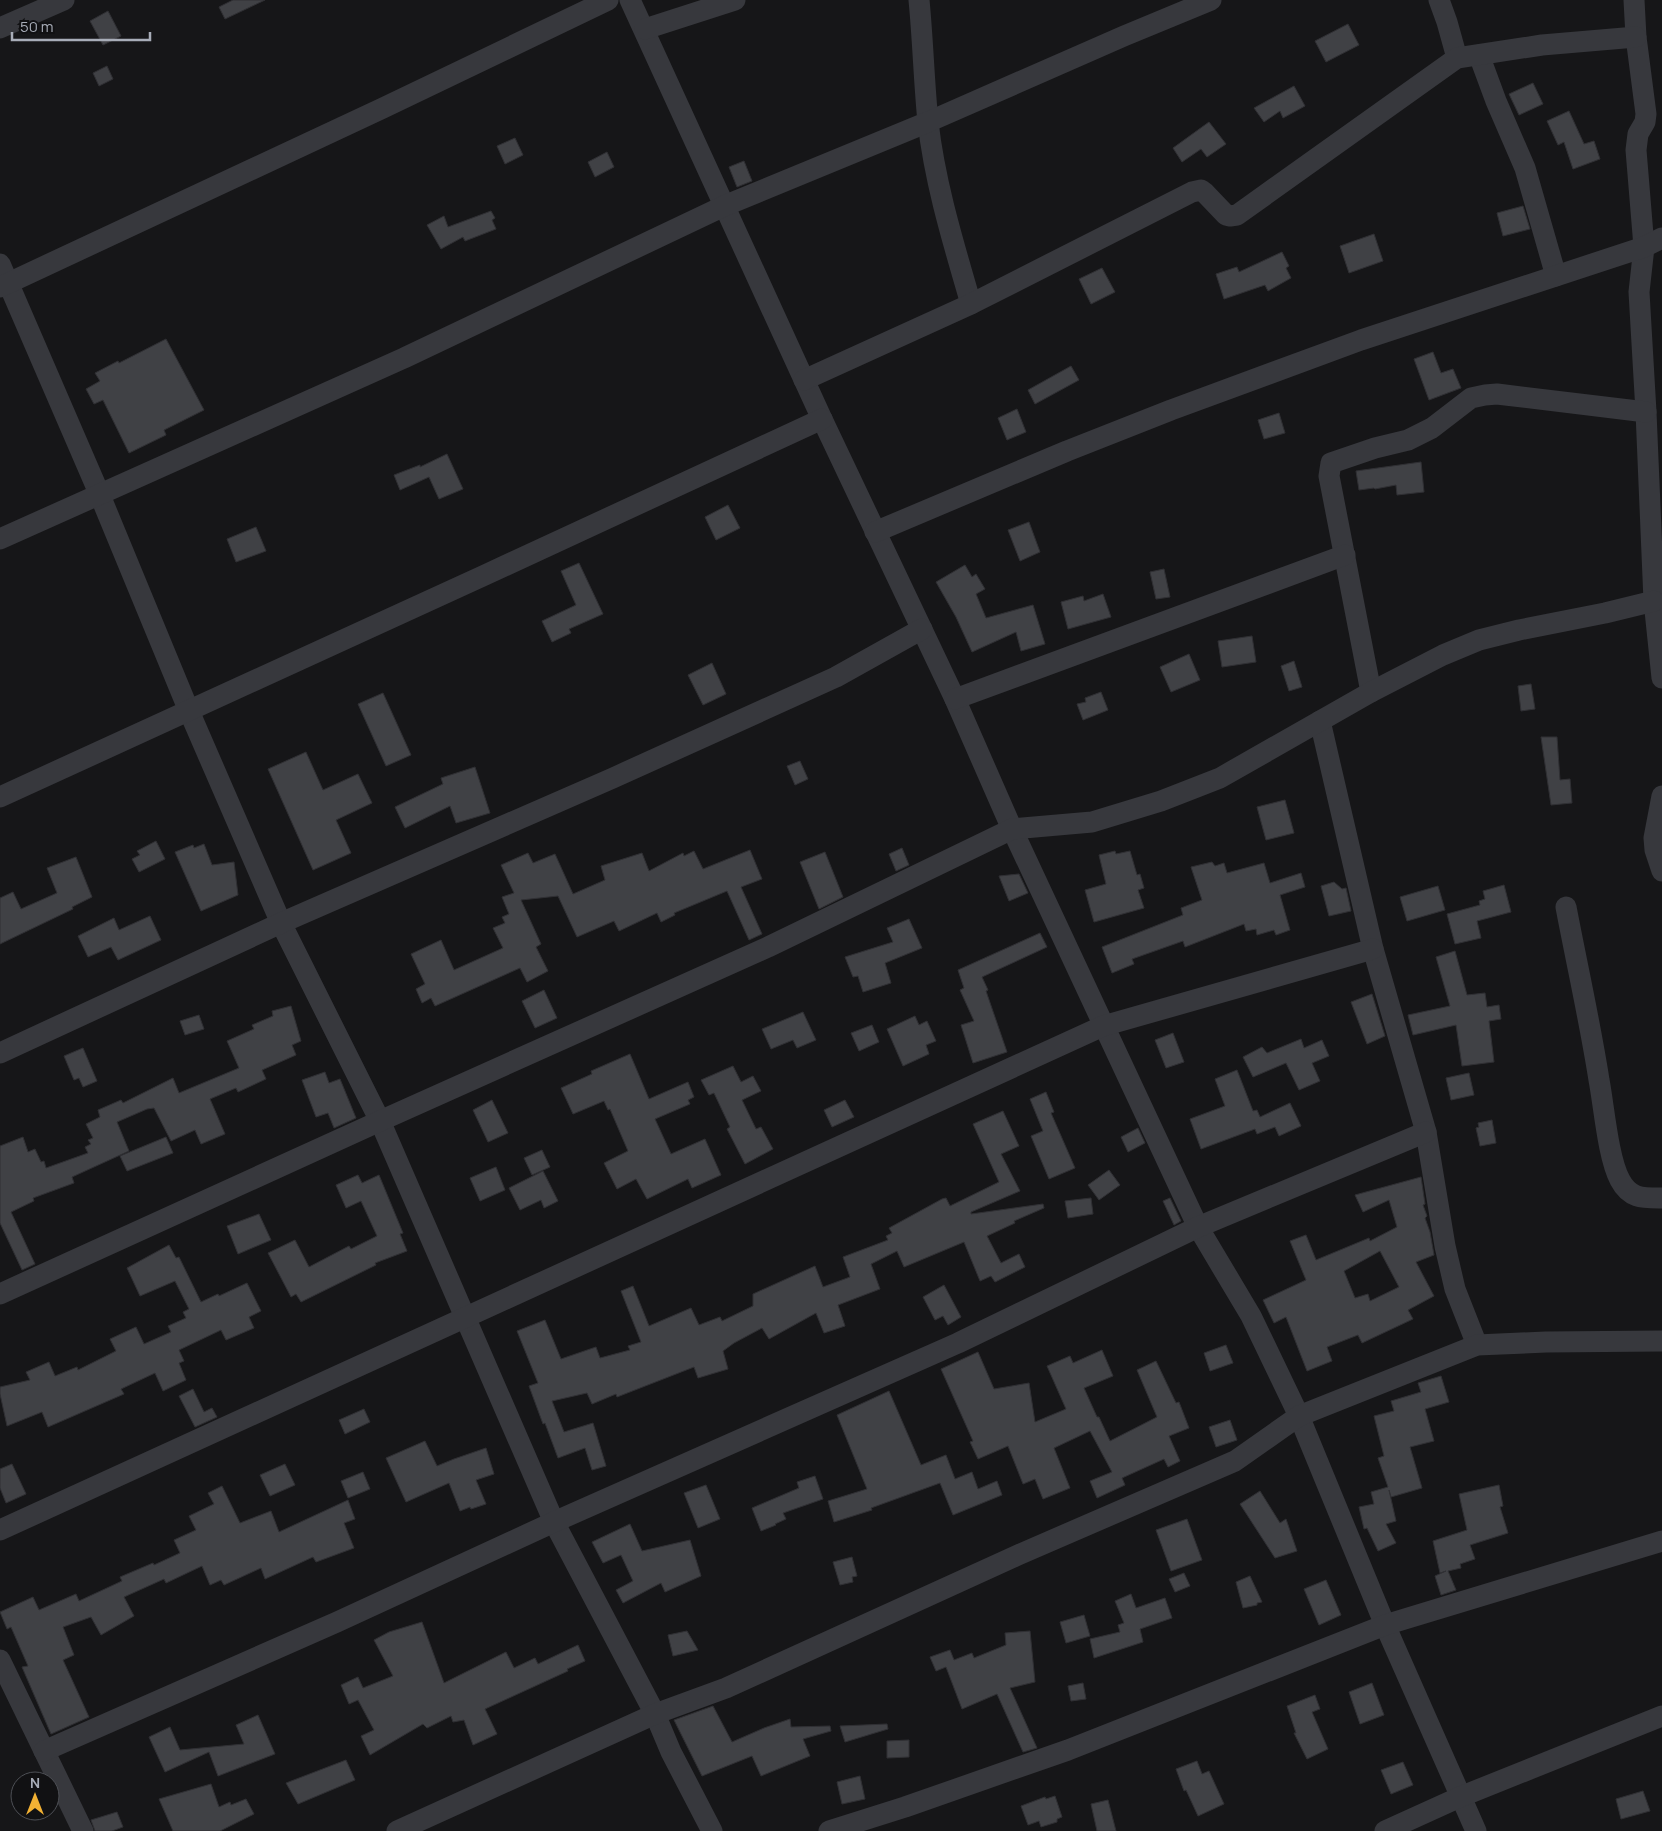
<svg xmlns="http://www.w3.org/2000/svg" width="1662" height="1831" font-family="Manrope,sans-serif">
  <rect width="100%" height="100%" fill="#161618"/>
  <g fill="#404145" stroke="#303034" fill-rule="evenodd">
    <path d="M233,0H265L225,19L219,7Z"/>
    <path d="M108,11L121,36L103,45L90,21Z"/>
    <path d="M1348,24L1359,45L1326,62L1315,41Z"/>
    <path d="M107,66L113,79L99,86L93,73Z"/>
    <path d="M1533,83L1543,104L1519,115L1509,94Z"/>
    <path d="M1294,86L1305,106L1283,118L1280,111L1264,122L1254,108Z"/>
    <path d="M1569,111L1584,144L1594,141L1600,159L1573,169L1564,142L1558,145L1547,121Z"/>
    <path d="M1209,122L1226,144L1207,157L1201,149L1182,162L1173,148Z"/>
    <path d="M515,138L523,155L505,164L497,146Z"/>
    <path d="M607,152L614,167L595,177L588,162Z"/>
    <path d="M744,161L752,181L737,187L729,167Z"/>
    <path d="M1523,206L1530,229L1503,236L1497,213Z"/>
    <path d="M491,211L495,218L492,220L496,229L465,241L463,237L441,249L427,225L444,216L448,227Z"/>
    <path d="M1374,234L1383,261L1349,273L1340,246Z"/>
    <path d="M1282,252L1289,266L1286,268L1291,278L1268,291L1265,285L1224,299L1216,274L1237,267L1239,272Z"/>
    <path d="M1102,268L1115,292L1091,304L1079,279Z"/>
    <path d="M166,339L204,410L164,430L166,435L129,453L103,400L94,404L86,389L100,381L95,373L118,361L119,363Z"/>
    <path d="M1433,352L1441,373L1453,369L1461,388L1429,400L1414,359Z"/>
    <path d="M1071,366L1079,380L1035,404L1028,390Z"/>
    <path d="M1017,409L1026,432L1007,440L998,418Z"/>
    <path d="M1279,413L1285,433L1264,439L1258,420Z"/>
    <path d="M447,454L463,489L439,499L429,477L400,490L394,475L420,465V467Z"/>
    <path d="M1421,462L1424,492L1397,495L1396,485L1375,489L1374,488L1359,490L1356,471Z"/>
    <path d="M728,505L740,528L716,540L705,517Z"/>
    <path d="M1029,522L1040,552L1020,561L1008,530Z"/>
    <path d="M256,527L266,551L236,562L227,539Z"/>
    <path d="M579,563L603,614L569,629L571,633L552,642L542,621L576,605L561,571Z"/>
    <path d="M965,565L972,577L976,574L985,589L976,594L986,618L1033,605L1045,644L1021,651L1016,632L972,652L956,617L936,582Z"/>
    <path d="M1164,569L1170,597L1156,599L1150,572Z"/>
    <path d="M1103,594L1111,617L1068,629L1061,602L1083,596L1084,601Z"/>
    <path d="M1252,636L1256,662L1222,667L1218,641Z"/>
    <path d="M1189,654L1200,680L1171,692L1160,667Z"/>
    <path d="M1294,661L1302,687L1289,691L1281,666Z"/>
    <path d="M712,663L726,694L703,705L688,675Z"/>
    <path d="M1531,684L1535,709L1521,711L1518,686Z"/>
    <path d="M1101,692L1108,710L1083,720L1077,704L1086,702L1085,698Z"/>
    <path d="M383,693L411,755L386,766L358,704Z"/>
    <path d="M1541,737H1557L1560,780L1570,779L1572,803L1551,805Z"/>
    <path d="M306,752L323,790L358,774L372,803L336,820L351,853L313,870L268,769Z"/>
    <path d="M800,761L808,779L795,785L787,766Z"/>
    <path d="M475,767L490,813L456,823L450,806L405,828L395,807L443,784L441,778Z"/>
    <path d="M1285,800L1294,833L1266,840L1257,807Z"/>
    <path d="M156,841L165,859L139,872L132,859L140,855L137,851Z"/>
    <path d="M204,844L212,865L234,862L238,895L201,911L175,852L193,845L194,848Z"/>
    <path d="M902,848L909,865L896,871L889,854Z"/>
    <path d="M750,850L762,879L741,887L762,934L749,940L727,891L674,913L675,915L661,922L657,913L619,931L614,921L577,937L558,896L521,900L541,944L536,947L548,971L527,982L520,968L435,1006L431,998L422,1003L416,989L425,984L411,954L441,940L454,970L503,948L493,928L505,923L502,917L509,914L502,897L514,893L501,865L528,853L533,863L555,854L573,894L605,880L601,866L642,853L649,871L683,853L684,856L694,851L703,869Z"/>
    <path d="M1115,851L1116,854L1130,851L1137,875L1140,874L1144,888L1138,890L1144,908L1094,922L1085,890L1106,884L1099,855Z"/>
    <path d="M825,852L843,897L819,909L800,862Z"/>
    <path d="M76,857L92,897L72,907L73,909L0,944V898L13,892L21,909L57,893L47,868Z"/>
    <path d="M1212,862L1215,866L1224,863L1227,873L1264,863L1270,883L1301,873L1305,887L1280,895L1290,930L1276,935L1274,930L1257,935L1256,929L1246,931L1244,924L1185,947L1183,941L1132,959L1134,964L1112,973L1102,947L1183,915L1181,908L1202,900L1191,867Z"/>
    <path d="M1019,874L1028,893L1009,901L999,876Z"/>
    <path d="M1334,882L1342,889L1346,888L1351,911L1329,916L1321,886Z"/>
    <path d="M1504,885L1511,912L1477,921L1481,938L1455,944L1447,914L1480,905L1479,901L1485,899L1483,891Z"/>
    <path d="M1438,886L1445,910L1407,921L1400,897Z"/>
    <path d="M150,916L161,940L118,960L111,947L88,957L78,936L114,918L119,930Z"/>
    <path d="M909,919L922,948L885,963L891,983L863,992L858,976L853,977L845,957L893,942L887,928Z"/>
    <path d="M1040,933L1047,947L982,977L988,990L986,991L1007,1052L973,1063L961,1025L974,1021L960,990L964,988L958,970Z"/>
    <path d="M1455,951L1467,995L1485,993L1487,1007L1499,1005L1501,1019L1489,1021L1494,1062L1462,1066L1456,1025L1413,1035L1408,1015L1450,1006L1436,957Z"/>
    <path d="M544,990L557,1018L535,1028L522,1001Z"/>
    <path d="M1372,994L1385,1036L1367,1044L1351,1002Z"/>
    <path d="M291,1006L301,1041L292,1045L296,1055L262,1070L266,1079L238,1092L236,1088L210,1099L225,1134L201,1144L195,1130L171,1141L154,1108L147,1109L117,1122L129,1151L72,1177L74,1183L33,1198L34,1201L11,1212L35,1264L22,1270L0,1223V1146L23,1137L28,1152L35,1149L41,1162L44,1161L46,1168L88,1153L85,1147L91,1144L88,1140L93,1138L86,1124L100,1117L98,1110L121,1100L123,1103L173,1078L179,1093L239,1068L227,1041L254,1029L252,1025L273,1016L272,1011Z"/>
    <path d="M803,1012L816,1040L797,1048L793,1040L771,1049L762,1029Z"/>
    <path d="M199,1015L204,1029L185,1035L180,1021Z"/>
    <path d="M915,1016L919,1025L927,1021L936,1041L926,1045L929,1054L903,1066L887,1029Z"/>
    <path d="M872,1025L879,1042L859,1051L851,1033Z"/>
    <path d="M1173,1033L1184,1062L1166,1068L1155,1040Z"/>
    <path d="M1301,1039L1304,1048L1322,1040L1329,1056L1312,1063L1320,1081L1299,1090L1286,1063L1253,1077L1243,1057L1262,1047L1267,1053Z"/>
    <path d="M83,1048L97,1081L83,1087L79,1078L74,1080L64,1056Z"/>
    <path d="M630,1054L649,1099L688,1082L694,1097L688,1100L690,1104L655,1119L671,1154L705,1139L721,1175L692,1188L688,1179L647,1199L636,1179L617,1189L604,1163L628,1151L610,1109L608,1110L604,1101L573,1114L561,1088L592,1074L591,1071Z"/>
    <path d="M733,1066L741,1082L753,1076L761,1091L742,1100L756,1129L761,1127L773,1149L745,1164L727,1129L730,1127L714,1093L709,1095L701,1080Z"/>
    <path d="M1237,1070L1253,1111L1257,1110L1260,1117L1290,1103L1301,1126L1279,1136L1275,1127L1257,1134L1255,1129L1201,1149L1190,1119L1225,1106L1215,1079Z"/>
    <path d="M325,1072L329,1083L340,1079L356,1118L334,1128L328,1113L316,1117L302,1080Z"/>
    <path d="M1469,1073L1474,1095L1451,1100L1446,1078Z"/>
    <path d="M1046,1092L1054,1112L1051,1113L1075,1168L1049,1179L1031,1136L1043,1131L1030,1099Z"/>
    <path d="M492,1100L508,1133L488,1142L473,1110Z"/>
    <path d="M845,1100L854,1117L832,1127L824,1110Z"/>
    <path d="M1003,1111L1019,1146L1001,1154L1020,1191L971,1212V1214L1043,1204L1044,1208L1014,1221L1015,1223L987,1236L1001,1263L1019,1254L1025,1267L995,1282L991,1276L980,1281L964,1242L904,1267L897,1251L871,1264L880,1289L838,1305L845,1326L824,1333L816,1313L769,1339L762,1328L734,1343L723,1351L728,1369L698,1378L694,1367L617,1397L616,1394L592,1404L587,1393L552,1401L564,1432L593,1423L606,1466L592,1470L585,1448L558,1458L545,1423L543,1424L529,1386L538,1383L517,1331L545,1320L561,1359L596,1347L600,1358L630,1350L628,1346L641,1342L621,1291L633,1286L649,1326L691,1308L699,1325L720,1317L722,1321L753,1306V1294L815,1266L823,1287L850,1277L843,1257L888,1240L886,1236L892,1233L889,1228L942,1199L946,1198L950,1206L999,1182L973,1124Z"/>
    <path d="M1492,1120L1496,1143L1480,1146L1476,1128L1479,1127L1478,1123Z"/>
    <path d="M1138,1128L1145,1143L1128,1152L1121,1137Z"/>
    <path d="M166,1137L173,1153L127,1171L120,1156Z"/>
    <path d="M542,1150L550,1167L532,1175L524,1158Z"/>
    <path d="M496,1167L505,1190L480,1201L470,1178Z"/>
    <path d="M1109,1170L1120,1185L1099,1200L1088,1185Z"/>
    <path d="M543,1171L558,1201L544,1208L541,1200L520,1210L509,1188Z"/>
    <path d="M358,1175L362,1183L379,1175L403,1233L400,1234L407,1251L375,1263L376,1265L301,1302L296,1294L291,1297L268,1253L295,1240L309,1267L349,1246L351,1249L377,1236L361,1201L346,1208L336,1185Z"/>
    <path d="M1421,1177L1425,1204L1423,1205L1427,1216L1425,1218L1430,1232L1434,1255L1416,1262L1434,1296L1408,1310L1413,1319L1362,1343L1358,1335L1327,1347L1332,1361L1307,1371L1286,1317L1274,1323L1263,1300L1306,1280L1290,1241L1306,1235L1316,1260L1369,1238L1370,1241L1397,1227L1389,1200L1363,1212L1355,1195ZM1380,1251L1399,1287L1370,1301L1368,1294L1355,1298L1344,1271Z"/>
    <path d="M1091,1198L1093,1214L1068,1218L1065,1201Z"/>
    <path d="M1170,1198L1181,1221L1174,1225L1163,1201Z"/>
    <path d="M259,1214L271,1240L238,1254L227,1226Z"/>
    <path d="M169,1245L176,1258L179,1257L201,1302L218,1294L219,1296L247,1283L261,1311L249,1317L254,1328L226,1340L221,1330L179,1350L184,1361L179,1363L186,1380L163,1391L155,1373L121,1389L124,1394L48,1427L42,1412L7,1426L0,1394V1387L30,1380L26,1372L49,1362L55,1376L77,1367L78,1370L116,1351L110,1339L136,1327L144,1344L171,1332L168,1326L186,1318L183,1312L189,1309L175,1281L140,1296L127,1268Z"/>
    <path d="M944,1285L961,1317L948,1325L943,1316L935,1320L923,1297Z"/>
    <path d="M1226,1345L1233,1363L1210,1371L1204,1353Z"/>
    <path d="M1102,1350L1113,1376L1084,1388L1097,1417H1099L1110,1441L1157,1417L1137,1370L1156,1361L1176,1403L1179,1402L1189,1428L1169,1436L1180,1461L1168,1467L1164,1459L1122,1478L1125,1485L1097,1498L1090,1481L1112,1472L1090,1431L1054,1448L1070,1488L1043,1499L1035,1479L1023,1484L1008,1446L978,1459L970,1442L973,1441L941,1369L978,1352L994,1389L1029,1383L1035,1422L1066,1409L1047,1366L1070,1356L1073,1363Z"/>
    <path d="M1441,1376L1449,1402L1425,1409L1434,1441L1410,1447L1422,1488L1391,1497L1389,1490L1396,1521L1386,1524L1396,1543L1378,1551L1367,1528L1364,1529L1359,1507L1374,1504L1371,1492L1388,1487L1378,1458L1384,1456L1374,1416L1394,1411L1391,1401L1421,1392L1418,1383Z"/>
    <path d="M193,1389L204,1412L212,1408L217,1417L195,1427L179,1396Z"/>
    <path d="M889,1391L921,1465L946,1455L955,1479L972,1472L978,1489L997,1481L1002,1495L953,1515L940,1483L871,1508L872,1510L834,1522L828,1501L867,1489L837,1415Z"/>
    <path d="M364,1409L370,1422L345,1434L339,1420Z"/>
    <path d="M1230,1420L1237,1440L1216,1447L1209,1427Z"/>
    <path d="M425,1441L437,1466L454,1459L486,1448L494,1474L476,1480L486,1504L471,1509L470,1507L460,1511L449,1483L406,1502L386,1458Z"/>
    <path d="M12,1464L26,1494L6,1503L0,1488V1469Z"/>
    <path d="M285,1464L295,1485L270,1496L260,1475Z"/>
    <path d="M363,1472L370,1489L348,1498L341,1481Z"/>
    <path d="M815,1476L823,1499L783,1513L786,1519L775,1524L776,1525L761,1531L752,1508L799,1488L797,1482Z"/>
    <path d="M706,1485L720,1519L698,1528L684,1493Z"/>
    <path d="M1499,1485L1503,1506L1500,1507L1508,1533L1470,1545L1475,1559L1460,1564L1461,1568L1448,1571L1456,1590L1441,1595L1435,1576L1446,1571L1440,1573L1433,1541L1467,1530L1459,1494Z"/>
    <path d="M222,1486L240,1523L271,1511L279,1532L348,1500L355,1519L344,1523L354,1548L316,1562L313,1557L265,1579L261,1568L224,1585L221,1580L210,1585L202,1566L166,1583L164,1579L124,1597L134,1616L101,1635L91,1617L63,1627L74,1655L63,1660L89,1717L51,1734L22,1667L28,1666L11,1627L7,1629L0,1612L33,1597L39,1610L76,1594L79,1601L122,1581L120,1577L153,1563L154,1565L180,1553L174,1540L196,1530L189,1516L214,1504L208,1493Z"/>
    <path d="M1260,1491L1280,1523L1286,1519L1297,1551L1275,1558L1240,1504Z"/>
    <path d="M1187,1519L1202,1560L1171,1571L1156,1530Z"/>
    <path d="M630,1524L642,1551L690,1540L701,1576L665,1592L661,1583L623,1603L616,1590L633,1581L621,1555L603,1563L592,1542Z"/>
    <path d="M852,1557L857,1576L852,1577L853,1582L840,1585L833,1562Z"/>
    <path d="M1184,1573L1190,1586L1175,1592L1169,1579Z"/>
    <path d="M1250,1576L1262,1602L1257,1603V1605L1243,1608L1236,1582Z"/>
    <path d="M1326,1580L1341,1615L1319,1625L1304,1589Z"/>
    <path d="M1131,1594L1136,1608L1165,1598L1172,1618L1140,1629L1143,1642L1094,1658L1090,1639L1120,1632L1118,1625L1124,1623L1115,1601Z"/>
    <path d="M1084,1615L1090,1636L1066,1643L1060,1622Z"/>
    <path d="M422,1622L444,1683L506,1652L514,1668L535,1658L538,1664L578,1645L585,1661L567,1669L568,1671L485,1709L497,1734L473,1745L464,1720L453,1722L451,1716L427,1728L423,1724L370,1755L361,1736L374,1730L358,1700L349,1704L341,1685L358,1677L363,1688L393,1676L374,1640L389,1632Z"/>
    <path d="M687,1631L698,1650L673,1656L668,1635Z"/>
    <path d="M1030,1631L1035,1682L1010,1688L1037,1748L1023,1752L997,1694L962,1709L946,1667L936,1671L930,1657L950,1650L954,1660L972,1653L974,1658L1006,1645L1005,1633Z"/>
    <path d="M1083,1683L1086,1699L1071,1701L1068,1686Z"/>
    <path d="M1372,1683L1384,1715L1360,1724L1349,1692Z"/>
    <path d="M1315,1695L1320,1709L1312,1712L1328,1749L1307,1759L1294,1733H1296L1287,1706Z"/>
    <path d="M713,1706L732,1742L764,1728L790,1719L791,1727L830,1726L831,1731L803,1739L810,1756L761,1776L752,1756L702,1776L674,1720Z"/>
    <path d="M258,1715L275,1754L218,1776L209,1752L165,1772L149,1737L170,1727L180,1750L244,1744L236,1725Z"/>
    <path d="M887,1724L888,1729L845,1742L840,1726Z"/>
    <path d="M909,1740V1757L887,1758V1741Z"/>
    <path d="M346,1760L355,1780L298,1804L286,1783Z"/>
    <path d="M1197,1761L1202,1774L1209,1771L1224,1804L1198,1816L1186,1790L1184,1791L1176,1769Z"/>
    <path d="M1403,1762L1413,1785L1391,1794L1381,1770Z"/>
    <path d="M860,1776L865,1799L842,1804L837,1782Z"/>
    <path d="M211,1784L219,1807L230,1802L231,1805L246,1799L254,1814L220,1831H173L159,1799Z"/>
    <path d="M1643,1791L1650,1811L1621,1819L1616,1799Z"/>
    <path d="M1055,1796L1062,1817L1057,1819V1822L1041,1827L1039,1821L1028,1825L1021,1806L1045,1797L1046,1799Z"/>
    <path d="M1108,1800L1116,1831H1097L1091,1804Z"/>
    <path d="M117,1812L123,1827L112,1831H95L91,1820Z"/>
  </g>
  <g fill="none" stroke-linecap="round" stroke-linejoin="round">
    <g stroke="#37383d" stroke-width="21">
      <path d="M630,0L822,419L955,699L1012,829L1198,1227L1251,1316L1299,1416L1385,1625L1476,1831"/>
      <path d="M919,0C923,41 924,82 928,122C935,184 954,245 971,304"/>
      <path d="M1439,0L1447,22L1457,58"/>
      <path d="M1634,0L1636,37L1646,114L1645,122L1638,134L1636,150L1644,247L1639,292L1646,412L1654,601L1662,678"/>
      <path d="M0,28L64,0"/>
      <path d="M645,29L735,0"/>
      <path d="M1479,55L1496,101L1525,168L1556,276"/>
      <path d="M0,264L99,493L189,711L281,923L380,1121L554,1522L655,1714L671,1752L712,1831"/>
      <path d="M0,287L383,108L608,0"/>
      <path d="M804,380L971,304L1192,192L1201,190L1205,193L1226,215L1230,216L1237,215L1457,58L1542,45L1636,37"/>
      <path d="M875,532L1067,451L1171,410L1361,340L1644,247L1662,238"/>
      <path d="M0,539L404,358L724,206L928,122L1124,36L1211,0"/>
      <path d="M1371,692L1329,476L1331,463L1375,448L1408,440L1432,428L1471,398L1485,395L1497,394L1646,412"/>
      <path d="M955,699L1345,555"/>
      <path d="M1320,721L1373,949L1426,1132L1445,1246L1455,1289L1477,1345"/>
      <path d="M1662,796L1654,838L1655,850L1662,871"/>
      <path d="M0,797L485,575L822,419"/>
      <path d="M1566,907C1577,965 1590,1022 1599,1080C1604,1106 1608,1158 1620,1180C1630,1199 1643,1198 1662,1198"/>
      <path d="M0,1053L281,923L613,778L836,677L922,629"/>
      <path d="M0,1294L380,1121L768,947L1012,829L1092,822L1161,801L1220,778L1371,692L1443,655L1479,640L1519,630L1605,613L1654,601"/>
      <path d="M0,1530L1103,1026L1373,949"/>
      <path d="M0,1660L83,1831"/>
      <path d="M44,1751L337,1622L554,1522L958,1343L1198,1227L1426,1132"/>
      <path d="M397,1831L655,1714L726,1688L1018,1555L1235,1461L1299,1416L1477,1345L1546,1342L1662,1341"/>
      <path d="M829,1831L905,1807L1068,1750L1385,1625L1662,1541"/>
      <path d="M1385,1831L1460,1797L1662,1716"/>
    </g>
  </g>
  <g transform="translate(35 1796)"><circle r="24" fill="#111113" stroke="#4d4f55"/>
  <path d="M0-4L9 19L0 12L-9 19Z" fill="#f2b134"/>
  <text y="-8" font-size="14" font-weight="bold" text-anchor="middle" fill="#a8adb8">N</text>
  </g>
  <path d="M12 32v8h138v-8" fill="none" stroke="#a8adb8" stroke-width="2.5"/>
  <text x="20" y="32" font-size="15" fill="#a8adb8" stroke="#111113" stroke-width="4" paint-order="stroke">50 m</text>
</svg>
